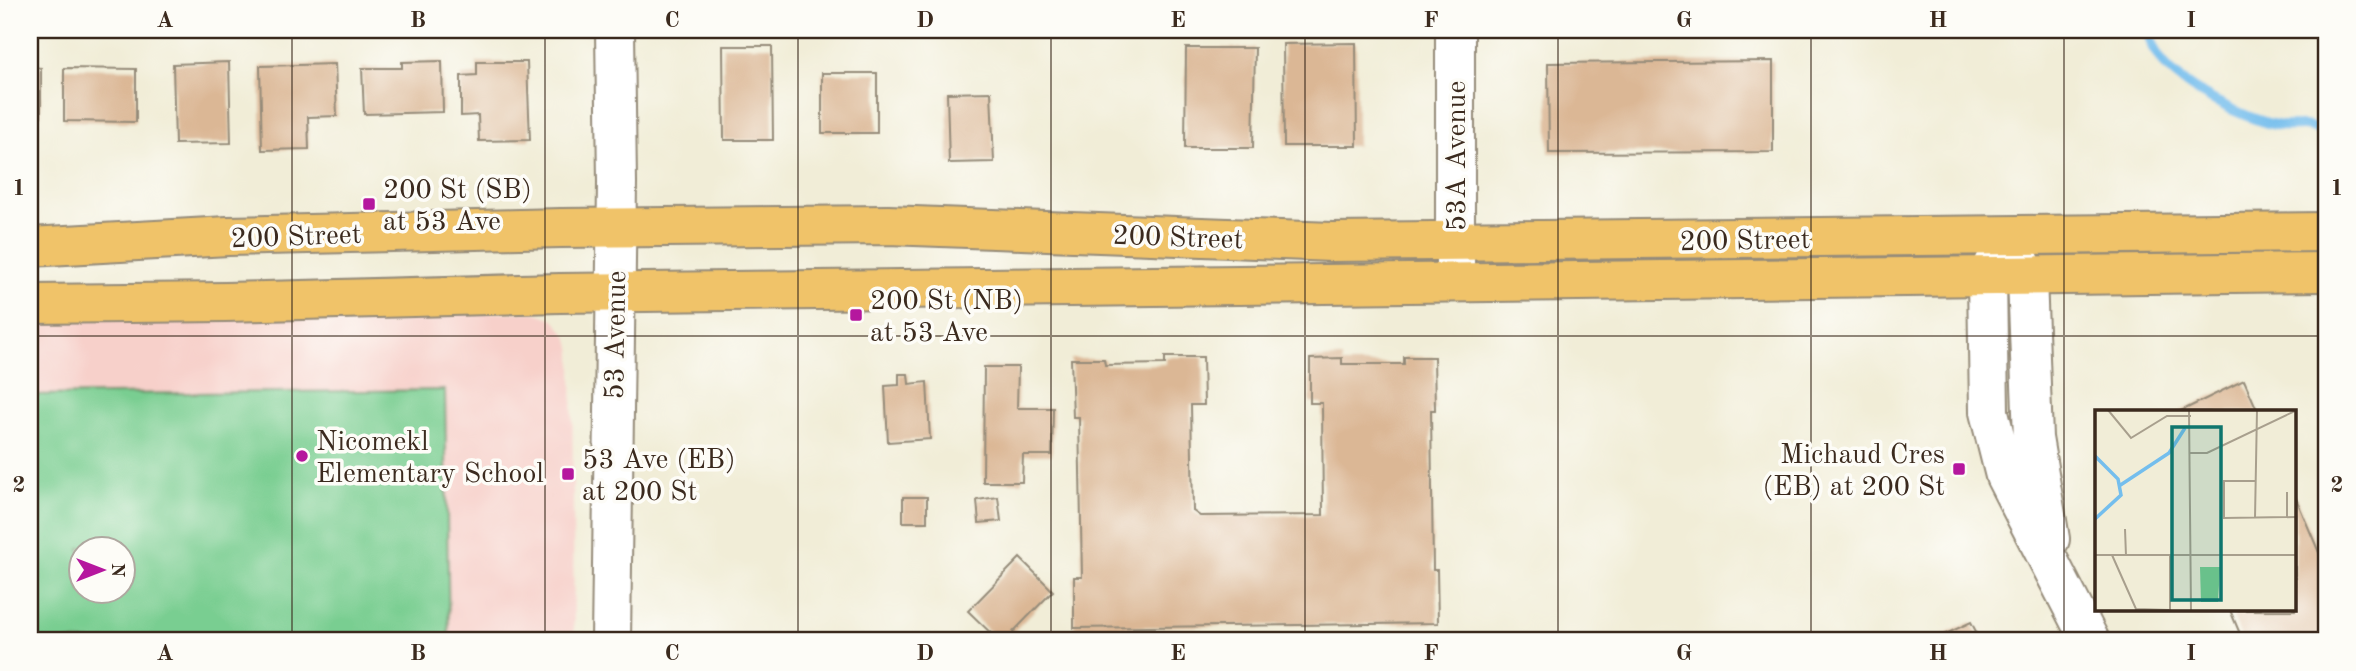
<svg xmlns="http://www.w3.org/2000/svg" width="2356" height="671" font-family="'Old Standard TT',serif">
  <rect width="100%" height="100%" fill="#fdfcf7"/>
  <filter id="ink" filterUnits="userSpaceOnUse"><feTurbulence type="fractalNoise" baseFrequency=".0143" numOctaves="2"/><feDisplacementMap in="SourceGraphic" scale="14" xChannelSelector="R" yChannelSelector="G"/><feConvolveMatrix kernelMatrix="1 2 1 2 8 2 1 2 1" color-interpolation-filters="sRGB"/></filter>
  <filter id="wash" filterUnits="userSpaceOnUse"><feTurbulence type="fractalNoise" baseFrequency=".00686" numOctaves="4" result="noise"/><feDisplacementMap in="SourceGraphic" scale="28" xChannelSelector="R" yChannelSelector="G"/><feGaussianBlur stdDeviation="1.57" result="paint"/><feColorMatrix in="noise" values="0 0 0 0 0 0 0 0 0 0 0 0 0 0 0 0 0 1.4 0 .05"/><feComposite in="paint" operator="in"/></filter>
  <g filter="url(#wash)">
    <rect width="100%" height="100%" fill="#f1edd7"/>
    <path fill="#f7d0ca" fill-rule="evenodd" d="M534,312L554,319L569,339L572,352L574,641H30V318ZM80,548H122V590H80Z"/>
    <path fill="#79ce91" stroke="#5a7c58" stroke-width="2" fill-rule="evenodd" d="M445,390L449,641H30V395ZM80,548H122V590H80Z"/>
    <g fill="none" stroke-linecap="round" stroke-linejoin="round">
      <path stroke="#74beed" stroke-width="10" d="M2146,30C2150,38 2153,47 2157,54C2174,85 2247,121 2281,126C2301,128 2308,121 2326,136"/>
    </g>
    <g id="blocks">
      <g fill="#dbb795">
        <path d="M1356,43L1357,146H1284L1283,44Z"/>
        <path d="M723,46H772L773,140H724Z"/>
        <path d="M1186,48H1255L1253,148H1185Z"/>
        <path d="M442,61L443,112L364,114L362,68H402V62Z"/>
        <path d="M1773,61V152L1549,153L1548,63Z"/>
        <path d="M229,62L231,143L175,144L173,64Z"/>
        <path d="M477,62H527L530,140L479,141L478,115L461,116V76L477,75Z"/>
        <path d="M335,64L337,116L308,117L309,149L262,150L260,66Z"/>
        <path d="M30,67L41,68V116H30Z"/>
        <path d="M64,68L136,69V122L64,121Z"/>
        <rect x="822" y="73" width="55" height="60"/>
        <path d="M991,92L994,162L949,163L947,93Z"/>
        <path d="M1165,357H1203L1204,405H1191L1193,511L1200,516L1323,515L1322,403H1310V359L1342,358V364H1404V357H1434L1435,410H1431L1433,570H1437L1438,623L1074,628V577H1082L1079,417H1073L1071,359H1104L1105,365L1165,364Z"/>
        <path d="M984,367H1018L1017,408H1053L1052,455H1023L1022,482H983Z"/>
        <path d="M899,374H908L909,384L927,382L930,439L888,442L885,386L899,385Z"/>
        <path d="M2244,380L2258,412H2179Z"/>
        <path d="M2295,496L2326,569V641H2243L2230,610H2295Z"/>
        <rect x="903" y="497" width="24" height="25"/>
        <path d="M998,497L1001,521L979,523L977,500Z"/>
        <path d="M1020,558L1053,591L1013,632L1018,641H999L968,611Z"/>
        <path d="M1971,622L1981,641H1931Z"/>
      </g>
    </g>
  </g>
  <g filter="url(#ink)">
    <use href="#blocks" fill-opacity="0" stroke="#968c7a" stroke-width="2"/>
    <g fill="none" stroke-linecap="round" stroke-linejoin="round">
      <g stroke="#968c7a" stroke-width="42">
        <g id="minor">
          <path d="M1455,30V282"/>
          <path d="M2004,246L1987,277L1989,412L2005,476L2090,641"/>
          <path d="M2014,246L2027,277L2033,438L2050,539"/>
          <path d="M611,641L617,183L615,30"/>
        </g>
      </g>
      <g stroke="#968c7a" stroke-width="42">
        <g id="major">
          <path d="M30,247L228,236L561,228L888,225L1332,242L2326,232"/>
          <path d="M30,304L226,302L560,293L2326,272"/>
        </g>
      </g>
      <use href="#minor" stroke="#fff" stroke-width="38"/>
      <use href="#major" stroke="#f0c369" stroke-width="38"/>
    </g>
  </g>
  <path fill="none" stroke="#3b2a1e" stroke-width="2" stroke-opacity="0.55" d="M292,30V641M545,30V641M798,30V641M1051,30V641M1305,30V641M1558,30V641M1811,30V641M2064,30V641M30,336H2326"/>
  <g fill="#b5179e" stroke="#fdfcf7" stroke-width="2.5">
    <rect x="362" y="197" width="14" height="14" rx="3.5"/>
    <rect x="849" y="308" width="14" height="14" rx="3.5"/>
    <circle cx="302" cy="456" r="7"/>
    <rect x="1952" y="462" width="14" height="14" rx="3.5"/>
    <rect x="561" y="467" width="14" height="14" rx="3.5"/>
  </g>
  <g text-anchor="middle" stroke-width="7" stroke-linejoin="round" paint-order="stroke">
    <g font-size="28" fill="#3b2a1e" stroke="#fdfcf7">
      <text transform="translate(1455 156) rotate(-90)" y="10">53A Avenue</text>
      <text transform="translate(296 235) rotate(-2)" y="10">200 Street</text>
      <text transform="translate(1178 236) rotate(2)" y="10">200 Street</text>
      <text transform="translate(1745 239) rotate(-1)" y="10">200 Street</text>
      <text transform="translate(614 335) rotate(-89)" y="10">53 Avenue</text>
    </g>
    <g font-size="28" fill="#3b2a1e" stroke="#fdfcf7" text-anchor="start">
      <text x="383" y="198">200 St (SB)<tspan x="383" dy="32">at 53 Ave</tspan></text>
      <text x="870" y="309">200 St (NB)<tspan x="870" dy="32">at 53 Ave</tspan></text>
      <text x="316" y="450">Nicomekl<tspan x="316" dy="32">Elementary School</tspan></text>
      <text x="1945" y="463" text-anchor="end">Michaud Cres<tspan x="1945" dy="32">(EB) at 200 St</tspan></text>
      <text x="582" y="468">53 Ave (EB)<tspan x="582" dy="32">at 200 St</tspan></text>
    </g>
  </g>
  <g transform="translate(2095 410)">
    <rect width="201" height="201" fill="#f1edd7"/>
    <path d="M105,157H125L123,192H106Z" fill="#79ce91"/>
    <path fill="none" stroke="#74beed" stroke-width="3.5" d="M0,46L23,69L26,85L0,109M24,76L74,43L90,18"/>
    <path fill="none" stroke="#a89f8d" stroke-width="2" d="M13,0L36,28L72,6H96M94,0L96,201M95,43H112L202,0M160,71H129V108L202,107M192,82V107M160,108L162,0M30,119L31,146M0,145H202M17,145L41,199L75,200V145"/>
    <path fill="#0f766e" fill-opacity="0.15" stroke="#0f766e" stroke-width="3.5" d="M77,17H126V190H77Z"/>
    <rect width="201" height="201" fill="none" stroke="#3b2a1e" stroke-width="3.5"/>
  </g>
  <rect width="2356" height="671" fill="none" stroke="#fdfcf7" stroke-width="77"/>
  <g transform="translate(102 570) rotate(90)"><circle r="33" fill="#fdfcf7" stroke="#afa8a0" stroke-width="2"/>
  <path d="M0-5L12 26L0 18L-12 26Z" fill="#b5179e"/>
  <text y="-10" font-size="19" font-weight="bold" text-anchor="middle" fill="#3b2a1e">N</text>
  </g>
  <rect x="38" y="38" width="2280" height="594" fill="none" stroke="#3b2a1e" stroke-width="2.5"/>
  <g font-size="23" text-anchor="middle" font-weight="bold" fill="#3b2a1e">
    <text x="165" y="27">A</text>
    <text x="418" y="27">B</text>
    <text x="672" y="27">C</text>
    <text x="925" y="27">D</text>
    <text x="1178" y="27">E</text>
    <text x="1431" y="27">F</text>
    <text x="1684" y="27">G</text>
    <text x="1938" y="27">H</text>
    <text x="2191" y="27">I</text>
    <text x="19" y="195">1</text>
    <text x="2337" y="195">1</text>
    <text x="19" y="492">2</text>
    <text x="2337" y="492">2</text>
    <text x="165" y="660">A</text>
    <text x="418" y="660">B</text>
    <text x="672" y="660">C</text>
    <text x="925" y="660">D</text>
    <text x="1178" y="660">E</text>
    <text x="1431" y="660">F</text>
    <text x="1684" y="660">G</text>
    <text x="1938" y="660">H</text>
    <text x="2191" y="660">I</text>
  </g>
</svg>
